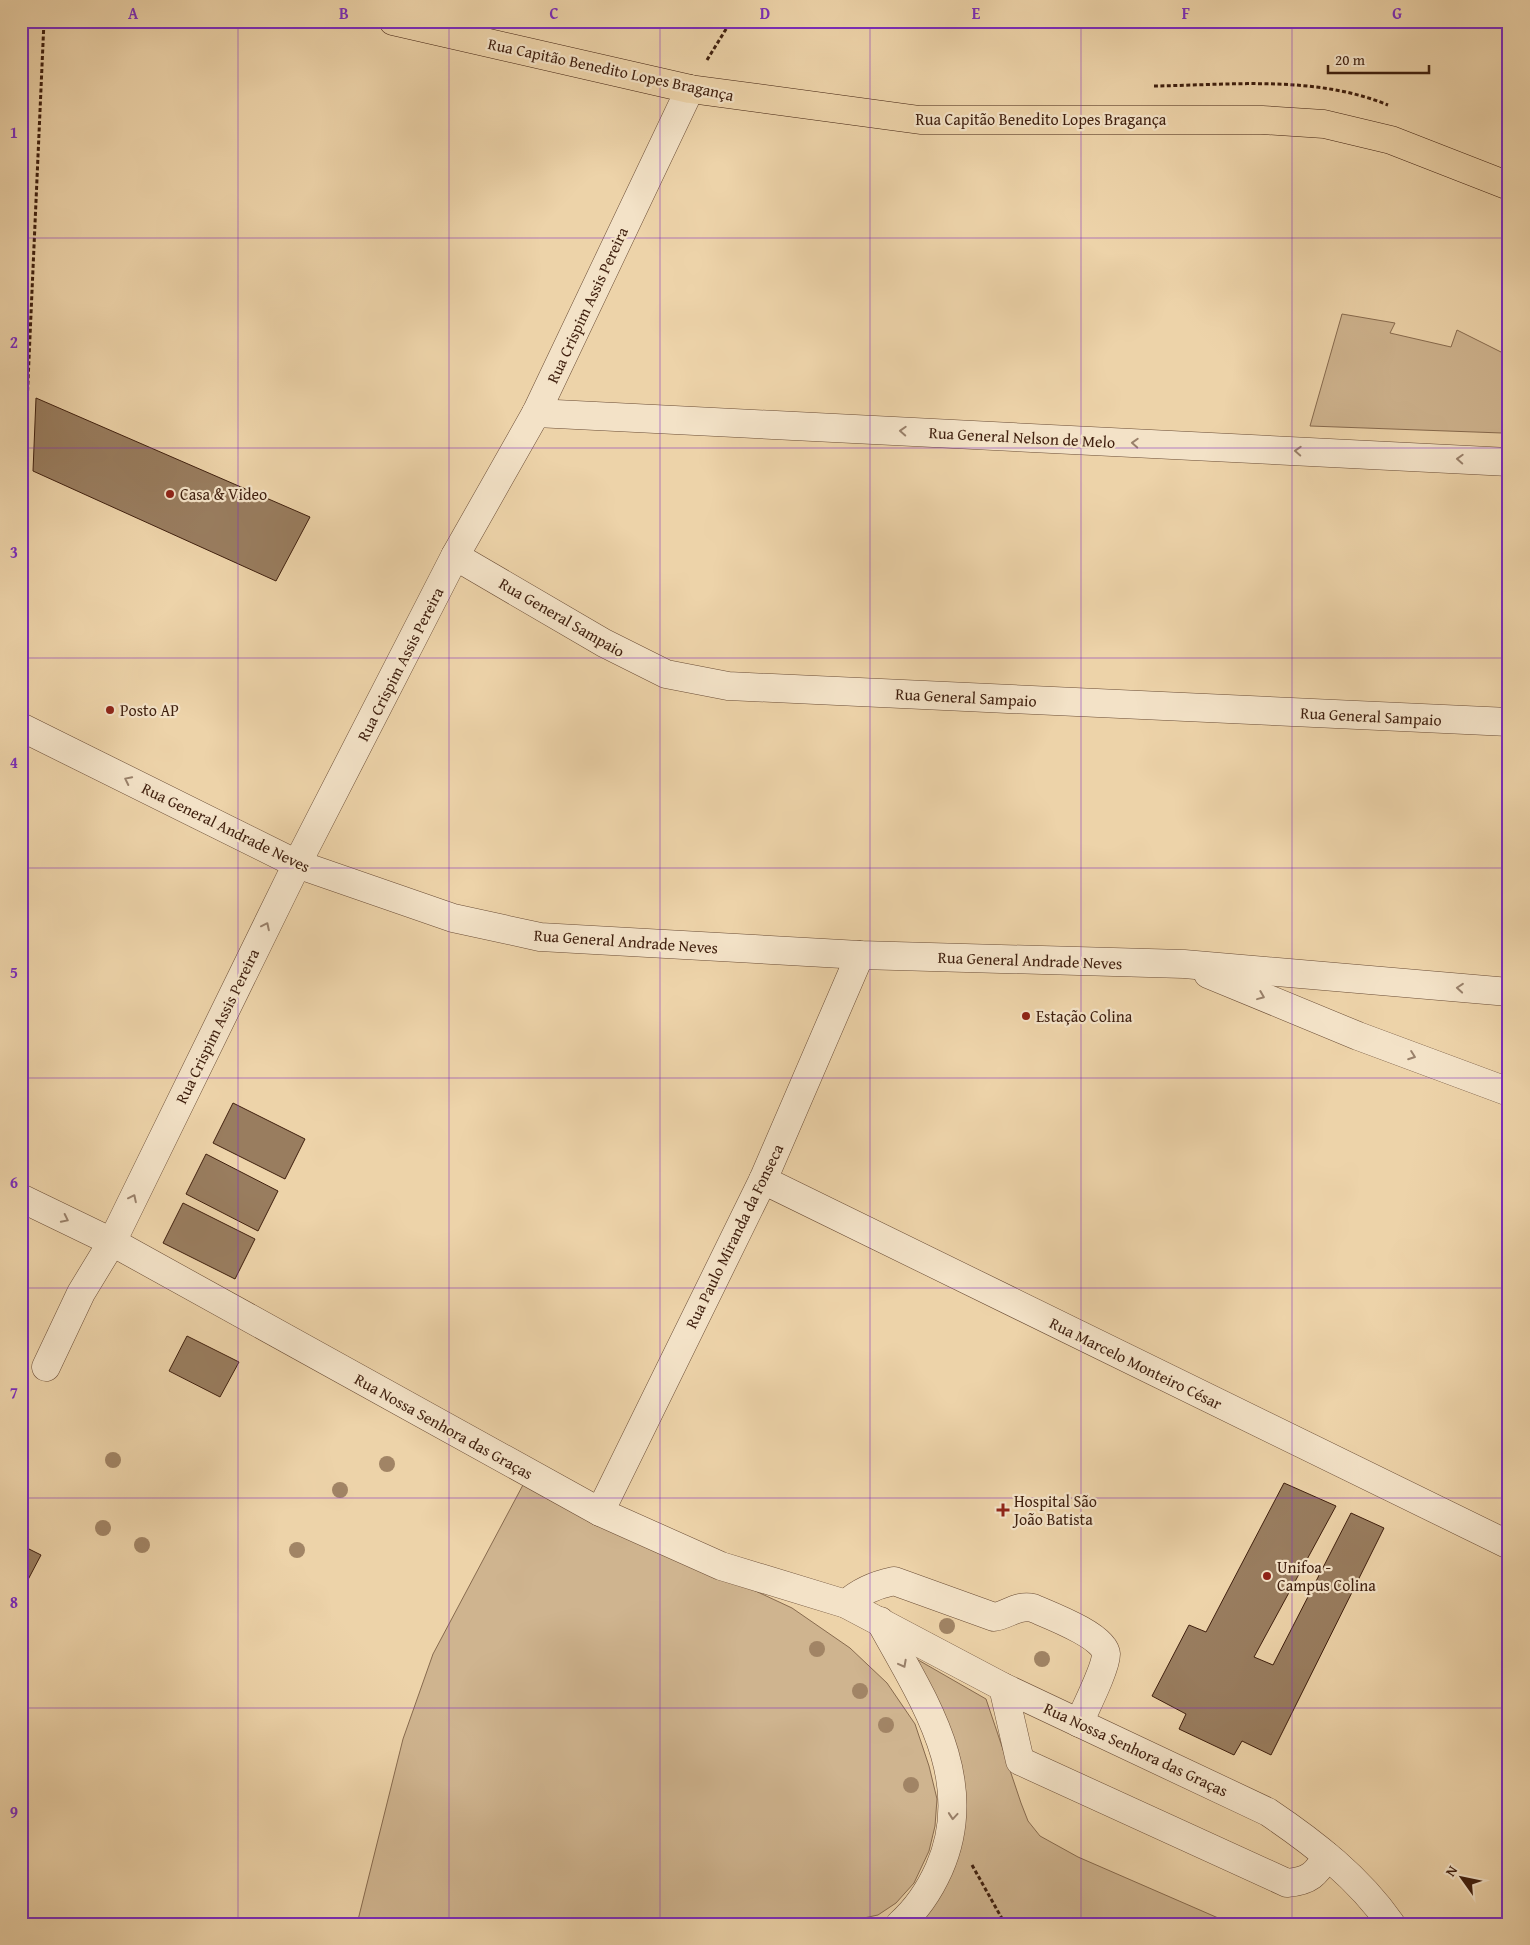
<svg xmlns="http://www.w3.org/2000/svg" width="1530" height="1945" font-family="'Gentium Book Plus',serif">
  <rect width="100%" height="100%" fill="#edd3a9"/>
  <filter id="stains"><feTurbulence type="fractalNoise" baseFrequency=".004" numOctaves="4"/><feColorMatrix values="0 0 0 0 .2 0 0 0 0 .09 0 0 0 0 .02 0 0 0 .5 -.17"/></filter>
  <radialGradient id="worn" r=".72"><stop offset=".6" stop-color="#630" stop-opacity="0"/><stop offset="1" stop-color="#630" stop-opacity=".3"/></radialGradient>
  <g fill="#cfb48f" stroke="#876a4e">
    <path d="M1342,314L1395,323L1390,333L1451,347L1457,330L1509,356V410L1502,433L1310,426Z"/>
    <path d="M524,1483L792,1608L850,1648L887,1683L915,1724L929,1766L937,1799L935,1826L929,1851L914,1883L896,1903L878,1915L859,1919H776L711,1924H357L403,1739L433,1654Z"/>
    <path d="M913,1657L986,1699L1021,1803L1028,1821L1040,1836L1078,1857L1232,1924H917L957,1854Z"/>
  </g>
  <g fill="#997d5f" stroke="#3f1f0e">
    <path d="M36,398L310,517L276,581L33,471Z"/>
    <path d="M233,1103L305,1139L285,1179L213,1143Z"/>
    <path d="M206,1154L278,1191L258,1231L186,1194Z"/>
    <path d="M183,1203L255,1239L235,1279L163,1243Z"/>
    <path d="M187,1336L239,1362L220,1397L169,1371Z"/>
    <path d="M1284,1483L1336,1506L1254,1657L1273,1665L1351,1513L1384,1528L1271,1755L1242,1741L1234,1755L1179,1729L1186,1714L1152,1696L1189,1625L1206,1632Z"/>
    <path d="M21,1545L41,1555L21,1593Z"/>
  </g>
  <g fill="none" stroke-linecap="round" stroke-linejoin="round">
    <g stroke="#6a4c35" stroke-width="29">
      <g id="minor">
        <path d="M536,413L1509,462"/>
        <path d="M455,556L604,643L666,674L728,686L1509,722"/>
        <path d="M21,727L297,864L453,918L540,937L860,955L1184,964L1509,992"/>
        <path d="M1208,974L1358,1036L1509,1092"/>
        <path d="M763,1180L1509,1545"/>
        <path d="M21,1198L112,1242L600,1512L721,1566L846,1604L1003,1687L1268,1812C1314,1843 1359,1878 1391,1924"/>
        <path d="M46,1367L81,1293L112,1242L297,864L455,556L536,413L690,89"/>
        <path d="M600,1512L763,1180L860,955"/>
        <path d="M846,1604C860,1591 875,1585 894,1581L994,1617C1008,1615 1018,1604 1033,1608C1049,1615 1105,1636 1106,1654C1106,1668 1085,1709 1079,1723"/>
        <path d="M880,1621C922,1698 979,1779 939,1869C930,1889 917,1909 900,1924"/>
        <path d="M1003,1687L1020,1761L1287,1883C1310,1881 1316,1874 1327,1856"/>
      </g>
    </g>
    <g stroke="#3f1f0e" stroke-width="29">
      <path id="major" d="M393,21L690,89L920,120H1262L1324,124L1391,140L1509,186"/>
    </g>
    <g stroke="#3f1f0e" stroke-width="3" stroke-dasharray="4 2.5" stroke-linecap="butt">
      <path d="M707,60L731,21"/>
      <path d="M1154,86C1231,85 1315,75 1388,105"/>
      <path d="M21,586L24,553L25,449L44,21"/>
      <path d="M972,1865L1005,1924"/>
    </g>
    <use href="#minor" stroke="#f3e2c7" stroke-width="28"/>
    <use href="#major" stroke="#edd3a9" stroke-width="28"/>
  </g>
  <g fill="#a18465">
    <circle cx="113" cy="1460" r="8"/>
    <circle cx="387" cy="1464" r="8"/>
    <circle cx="340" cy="1490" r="8"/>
    <circle cx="103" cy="1528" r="8"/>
    <circle cx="142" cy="1545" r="8"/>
    <circle cx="297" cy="1550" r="8"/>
    <circle cx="947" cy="1626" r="8"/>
    <circle cx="817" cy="1649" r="8"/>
    <circle cx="1042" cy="1659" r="8"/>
    <circle cx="860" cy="1691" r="8"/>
    <circle cx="886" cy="1725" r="8"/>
    <circle cx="911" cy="1785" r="8"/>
  </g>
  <defs><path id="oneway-chevron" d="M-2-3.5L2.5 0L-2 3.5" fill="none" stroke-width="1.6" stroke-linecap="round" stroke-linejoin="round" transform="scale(1.25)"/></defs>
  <g stroke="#99806a">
    <use href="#oneway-chevron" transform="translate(903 431) rotate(-177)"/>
    <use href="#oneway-chevron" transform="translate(1135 443) rotate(-177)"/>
    <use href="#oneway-chevron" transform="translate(1298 451) rotate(-177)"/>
    <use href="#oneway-chevron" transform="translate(1460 459) rotate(-177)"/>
    <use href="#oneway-chevron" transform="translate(128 780) rotate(-154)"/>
    <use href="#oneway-chevron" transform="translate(266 926) rotate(-64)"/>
    <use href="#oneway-chevron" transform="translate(1460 988) rotate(-175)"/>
    <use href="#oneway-chevron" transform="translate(1261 996) rotate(22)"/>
    <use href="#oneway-chevron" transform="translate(1412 1056) rotate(20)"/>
    <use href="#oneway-chevron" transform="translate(133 1198) rotate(-64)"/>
    <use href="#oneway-chevron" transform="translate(65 1219) rotate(26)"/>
    <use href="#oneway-chevron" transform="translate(903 1664) rotate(62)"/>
    <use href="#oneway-chevron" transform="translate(953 1816) rotate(95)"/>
  </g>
  <path fill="none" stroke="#7b2cbf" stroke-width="1" stroke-opacity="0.55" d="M238,21V1924M449,21V1924M660,21V1924M870,21V1924M1081,21V1924M1292,21V1924M21,238H1509M21,448H1509M21,658H1509M21,868H1509M21,1078H1509M21,1288H1509M21,1498H1509M21,1708H1509"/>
  <g fill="#8f2418" stroke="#f3e2c7" stroke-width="2">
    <circle cx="170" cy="494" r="5"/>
    <circle cx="110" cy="710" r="5"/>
    <circle cx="1026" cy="1016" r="5"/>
    <path d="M1000.5 1502.5h5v5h5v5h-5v5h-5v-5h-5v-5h5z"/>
    <circle cx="1267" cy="1576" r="5"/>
  </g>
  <g text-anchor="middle" stroke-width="4.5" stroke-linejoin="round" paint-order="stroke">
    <g font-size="16" fill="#3f1f0e" stroke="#f3e2c7">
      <text transform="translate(611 69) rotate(12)" y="6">Rua Capitão Benedito Lopes Bragança</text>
      <text x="1041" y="125">Rua Capitão Benedito Lopes Bragança</text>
      <text transform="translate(587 305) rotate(-65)" y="6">Rua Crispim Assis Pereira</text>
      <text transform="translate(1022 437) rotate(3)" y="6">Rua General Nelson de Melo</text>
      <text transform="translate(562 617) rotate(30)" y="6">Rua General Sampaio</text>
      <text transform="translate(400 664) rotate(-63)" y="6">Rua Crispim Assis Pereira</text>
      <text transform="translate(966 697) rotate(3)" y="6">Rua General Sampaio</text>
      <text transform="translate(1371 716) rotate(3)" y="6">Rua General Sampaio</text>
      <text transform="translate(226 827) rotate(26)" y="6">Rua General Andrade Neves</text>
      <text transform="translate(626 941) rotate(4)" y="6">Rua General Andrade Neves</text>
      <text transform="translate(1030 960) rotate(2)" y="6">Rua General Andrade Neves</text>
      <text transform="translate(217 1026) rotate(-64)" y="6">Rua Crispim Assis Pereira</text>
      <text transform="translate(734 1236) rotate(-64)" y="6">Rua Paulo Miranda da Fonseca</text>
      <text transform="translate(1136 1363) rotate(26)" y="6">Rua Marcelo Monteiro César</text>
      <text transform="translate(444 1426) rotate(29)" y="6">Rua Nossa Senhora das Graças</text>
      <text transform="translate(1136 1749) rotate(25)" y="6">Rua Nossa Senhora das Graças</text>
    </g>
    <g font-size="16" fill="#3f1f0e" stroke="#f3e2c7" text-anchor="start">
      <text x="180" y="500">Casa &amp; Video</text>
      <text x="120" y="716">Posto AP</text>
      <text x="1036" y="1022">Estação Colina</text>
      <text x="1014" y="1507">Hospital São<tspan x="1014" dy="18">João Batista</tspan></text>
      <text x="1277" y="1573">Unifoa -<tspan x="1277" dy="18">Campus Colina</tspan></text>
    </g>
  </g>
  <rect width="1530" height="1945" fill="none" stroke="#edd3a9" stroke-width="55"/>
  <g transform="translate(1462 1878) rotate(303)" stroke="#f3e2c7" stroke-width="4" paint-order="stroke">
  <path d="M0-4L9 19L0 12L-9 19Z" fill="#3f1f0e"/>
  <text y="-8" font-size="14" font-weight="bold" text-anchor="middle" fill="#3f1f0e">N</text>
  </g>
  <path d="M1328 65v8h101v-8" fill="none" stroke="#3f1f0e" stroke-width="2.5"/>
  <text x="1335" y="65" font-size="15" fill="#3f1f0e" stroke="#f3e2c7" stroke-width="4" paint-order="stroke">20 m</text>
  <rect x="28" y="28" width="1474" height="1890" fill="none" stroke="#7b2cbf" stroke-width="2"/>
  <g font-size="16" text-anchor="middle" font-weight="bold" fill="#7b2cbf">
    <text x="133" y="19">A</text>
    <text x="344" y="19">B</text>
    <text x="554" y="19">C</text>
    <text x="765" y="19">D</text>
    <text x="976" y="19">E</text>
    <text x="1186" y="19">F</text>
    <text x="1397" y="19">G</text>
    <text x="14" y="138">1</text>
    <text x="14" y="348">2</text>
    <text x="14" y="558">3</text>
    <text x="14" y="768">4</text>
    <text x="14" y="978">5</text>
    <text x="14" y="1188">6</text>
    <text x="14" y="1398">7</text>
    <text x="14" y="1608">8</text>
    <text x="14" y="1818">9</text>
  </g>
  <rect width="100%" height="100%" filter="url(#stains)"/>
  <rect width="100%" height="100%" fill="url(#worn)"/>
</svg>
